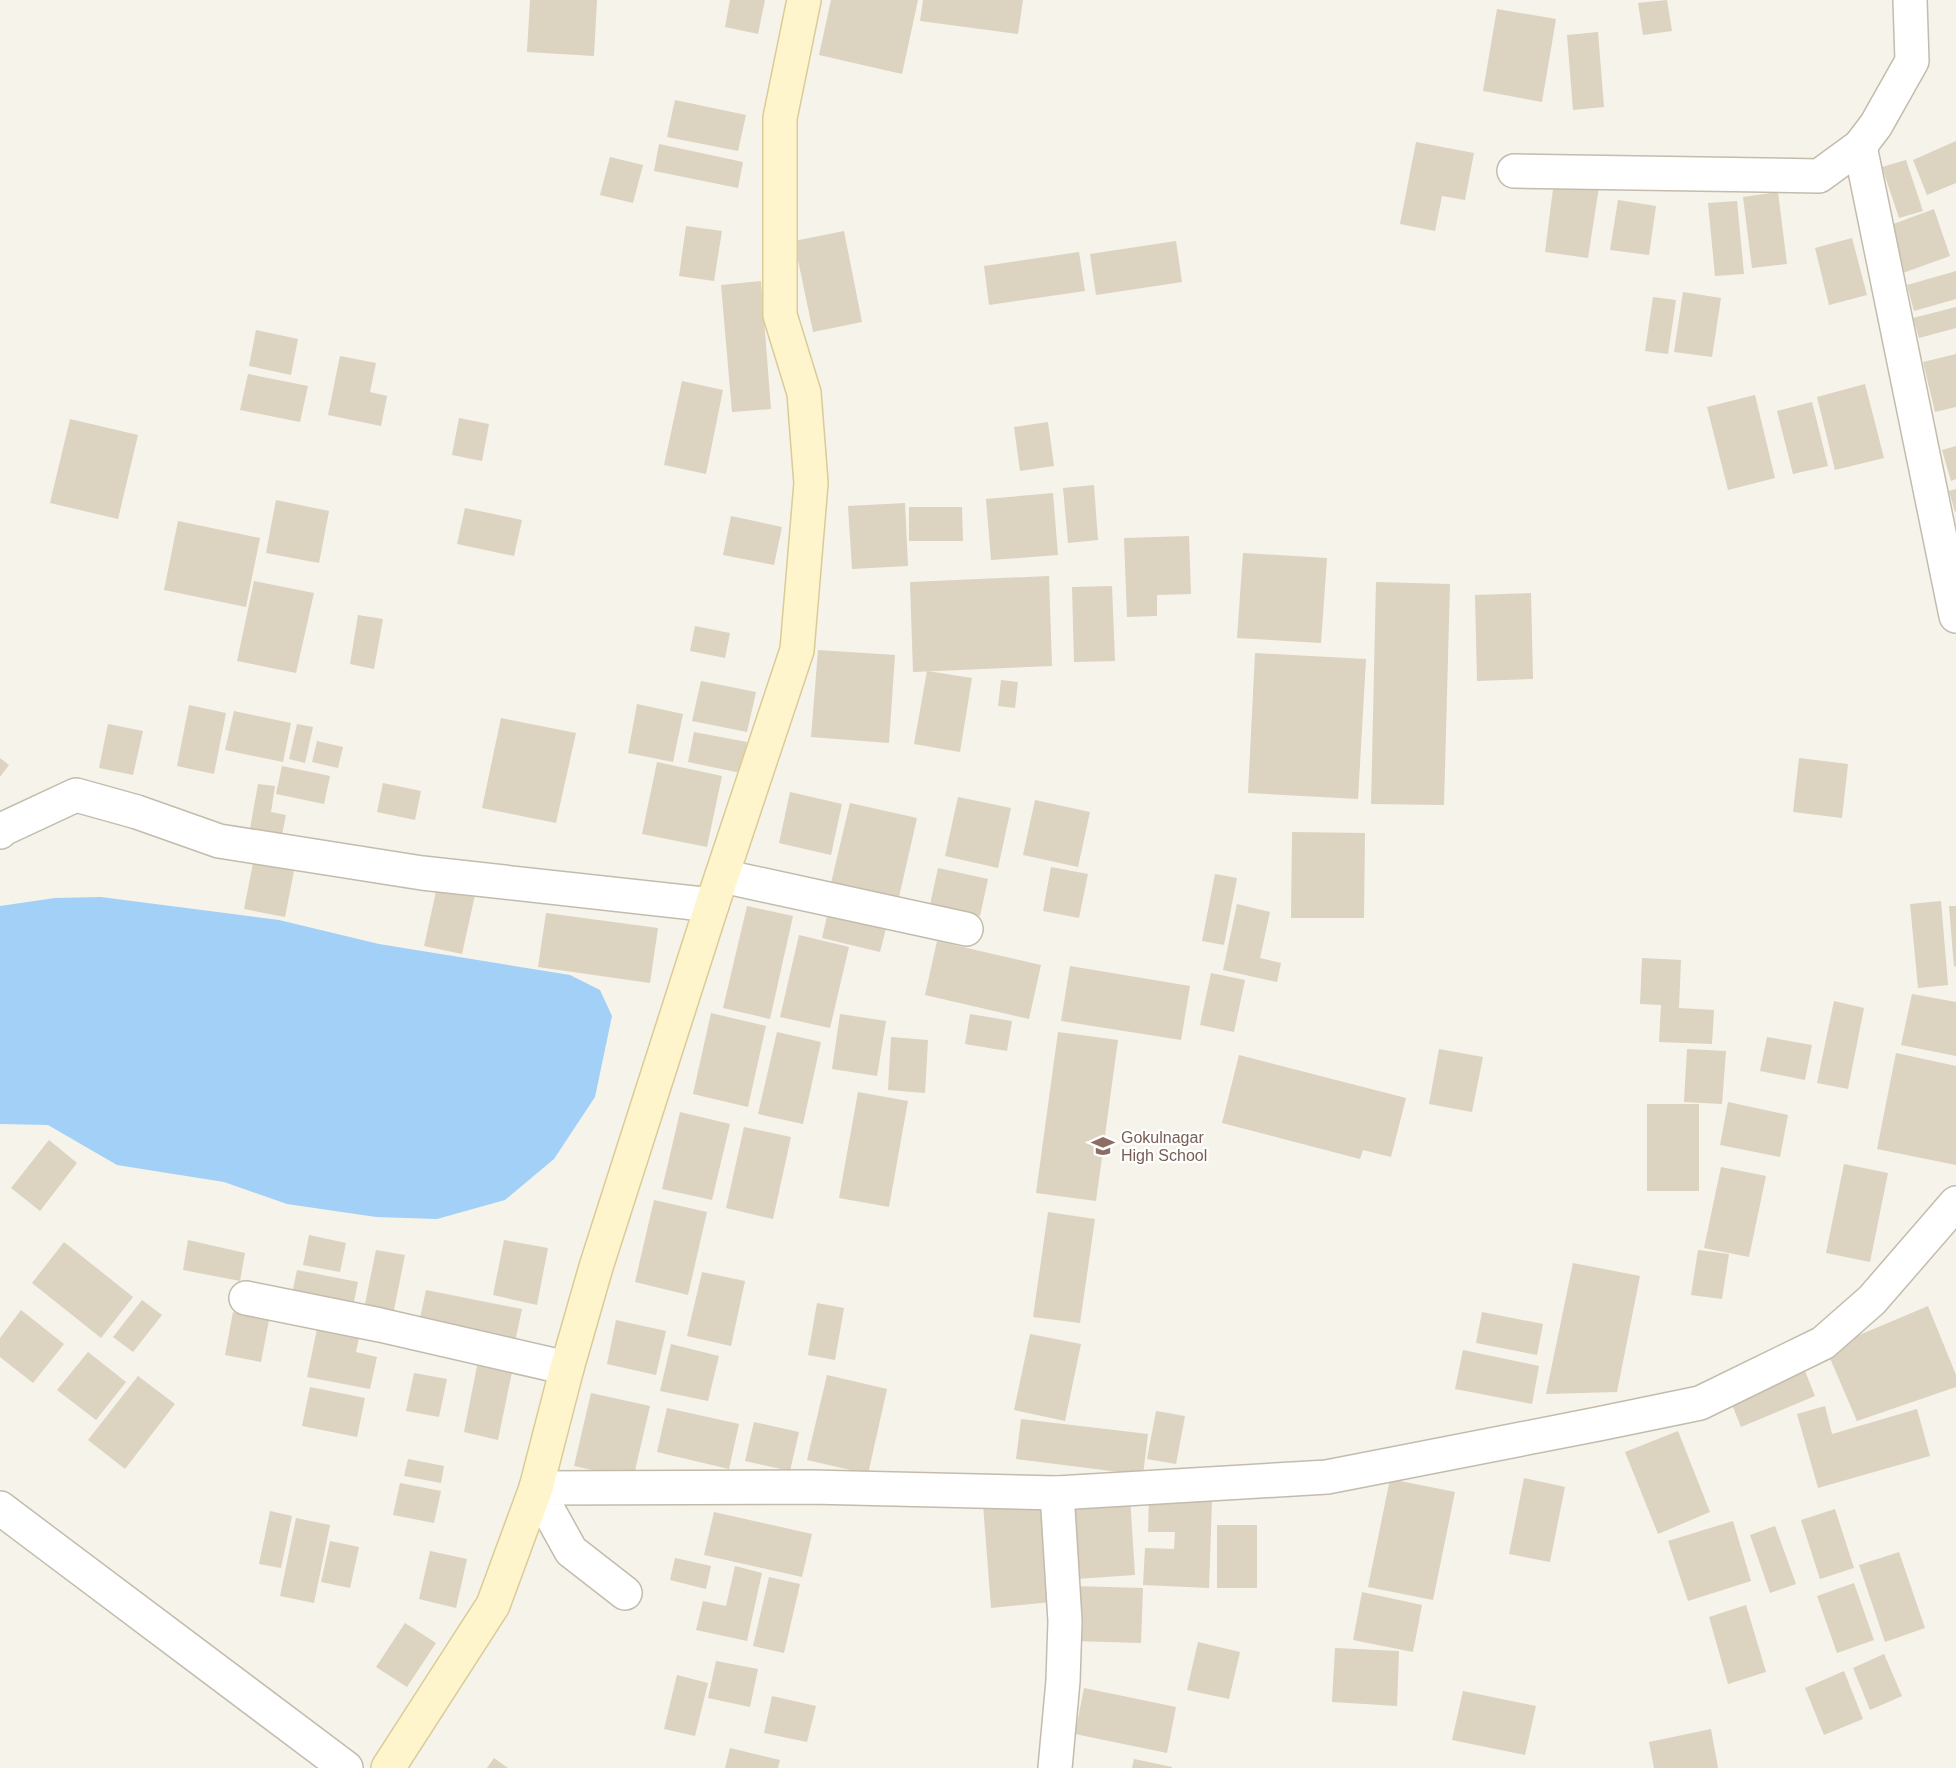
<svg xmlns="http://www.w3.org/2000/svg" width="1956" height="1768" font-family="Arial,sans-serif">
  <rect width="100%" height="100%" fill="#f6f3ea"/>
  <path fill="#a3d0f7" d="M101,897L279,920L379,944L570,975L600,990L612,1016L595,1097L554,1159L505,1200L437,1219L376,1217L287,1204L224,1182L117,1165L48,1125L0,1124V906L55,898Z"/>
  <g fill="#dcd3c1">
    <path d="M530,0H597L594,56L527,52Z"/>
    <path d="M730,0H765L758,34L725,27Z"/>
    <path d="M831,0H918L902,74L819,55Z"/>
    <path d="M923,0H1023L1018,34L920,21Z"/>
    <path d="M1667,0L1672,31L1643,35L1638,3Z"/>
    <path d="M1497,9L1556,19L1542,102L1483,91Z"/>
    <path d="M1598,32L1604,107L1573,110L1567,35Z"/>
    <path d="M675,100L746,115L738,151L667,137Z"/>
    <path d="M1956,141V183L1927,195L1913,160Z"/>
    <path d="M1416,142L1474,153L1465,200L1442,196L1435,231L1400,224Z"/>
    <path d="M659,144L743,162L738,188L654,171Z"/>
    <path d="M610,157L643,165L633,203L600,195Z"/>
    <path d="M1906,160L1923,211L1899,218L1882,167Z"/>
    <path d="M1554,181L1599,187L1588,258L1545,252Z"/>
    <path d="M1778,192L1787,264L1752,268L1743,197Z"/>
    <path d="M1618,200L1656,206L1649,255L1610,250Z"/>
    <path d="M1737,201L1744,274L1715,276L1708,203Z"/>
    <path d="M1934,209L1950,256L1903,273L1888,226Z"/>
    <path d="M686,226L722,231L714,281L679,276Z"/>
    <path d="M844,231L862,322L813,332L794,241Z"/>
    <path d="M1852,238L1867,295L1829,305L1815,248Z"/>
    <path d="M1176,241L1182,282L1096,295L1090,254Z"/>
    <path d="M1079,252L1085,291L989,305L984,266Z"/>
    <path d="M1956,271V299L1914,311L1907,285Z"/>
    <path d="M761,281L771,409L732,412L721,285Z"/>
    <path d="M1683,292L1721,298L1712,357L1674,352Z"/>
    <path d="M1653,297L1676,300L1668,354L1645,351Z"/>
    <path d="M1956,307V328L1919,338L1913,318Z"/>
    <path d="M256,330L298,339L291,375L249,366Z"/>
    <path d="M1956,354V407L1935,412L1923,362Z"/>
    <path d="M340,356L376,363L370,392L387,396L381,426L328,415Z"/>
    <path d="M248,374L308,386L300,422L240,410Z"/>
    <path d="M682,381L723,390L706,474L664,465Z"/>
    <path d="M1865,384L1884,458L1835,470L1817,397Z"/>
    <path d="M1755,395L1775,478L1728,490L1707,407Z"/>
    <path d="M1812,402L1828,466L1793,474L1777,411Z"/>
    <path d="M459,418L489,424L482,461L452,455Z"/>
    <path d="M70,419L138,435L118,519L50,503Z"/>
    <path d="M1048,422L1054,466L1020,471L1014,427Z"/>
    <path d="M1956,446V479L1951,481L1942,450Z"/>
    <path d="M1094,485L1098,540L1068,543L1063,488Z"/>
    <path d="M1956,489V511L1955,512L1949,491Z"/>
    <path d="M1053,493L1058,555L991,560L986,499Z"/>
    <path d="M276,500L329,511L319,563L266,553Z"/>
    <path d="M905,503L908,566L852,569L848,506Z"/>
    <path d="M909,507H962L963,541H909Z"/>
    <path d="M465,508L522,520L514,556L457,544Z"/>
    <path d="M731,516L782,527L774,565L723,555Z"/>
    <path d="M178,521L260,538L246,607L164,590Z"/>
    <path d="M1189,536L1191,594L1157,595V616L1127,617L1124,538Z"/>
    <path d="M1243,553L1327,558L1321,643L1237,638Z"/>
    <path d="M1049,576L1052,666L913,672L910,582Z"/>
    <path d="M254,581L314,593L296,673L237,661Z"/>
    <path d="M1376,582L1450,584L1444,805L1371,804Z"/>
    <path d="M1112,586L1115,661L1074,662L1072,587Z"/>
    <path d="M1531,593L1533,679L1477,681L1475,595Z"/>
    <path d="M358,615L383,619L374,669L350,664Z"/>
    <path d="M695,626L730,633L725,658L690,651Z"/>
    <path d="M818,650L895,655L889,743L811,737Z"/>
    <path d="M1255,653L1366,659L1358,799L1248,793Z"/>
    <path d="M927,671L972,678L960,752L914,744Z"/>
    <path d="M1001,680L1018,682L1015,708L998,706Z"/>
    <path d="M701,681L756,692L747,732L692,721Z"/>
    <path d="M637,704L683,714L673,762L628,753Z"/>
    <path d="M189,705L226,713L214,774L177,766Z"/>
    <path d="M234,711L291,723L283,762L225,750Z"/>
    <path d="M501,718L576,733L556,823L482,808Z"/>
    <path d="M108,724L143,731L133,775L99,768Z"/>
    <path d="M297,724L313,727L305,763L289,759Z"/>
    <path d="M694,732L747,742L741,773L688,762Z"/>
    <path d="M317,741L343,747L338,768L312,762Z"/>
    <path d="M0,758L9,765L0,777Z"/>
    <path d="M1799,758L1848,764L1842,818L1793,812Z"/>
    <path d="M657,762L722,776L707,847L642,834Z"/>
    <path d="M282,766L330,776L324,804L276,794Z"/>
    <path d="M383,783L421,791L415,820L377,812Z"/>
    <path d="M258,784L275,786L271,812L286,815L280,845L248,840Z"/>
    <path d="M790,792L842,804L831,855L779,843Z"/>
    <path d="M958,797L1011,808L998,868L945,856Z"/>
    <path d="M1035,800L1090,812L1078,867L1023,855Z"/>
    <path d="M850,803L917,818L899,897L831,883Z"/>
    <path d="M1292,832L1365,833L1364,918H1291Z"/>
    <path d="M253,863L294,871L285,917L244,909Z"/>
    <path d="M1051,867L1088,874L1079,918L1043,911Z"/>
    <path d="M938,868L988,879L980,916L930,905Z"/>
    <path d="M1215,874L1237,878L1224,945L1202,941Z"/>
    <path d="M437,887L475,895L462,954L424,946Z"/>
    <path d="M1941,901L1948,985L1918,988L1910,904Z"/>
    <path d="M830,903L889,917L880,952L822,938Z"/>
    <path d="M1237,904L1270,912L1260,958L1281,963L1277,982L1223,970Z"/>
    <path d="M747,906L793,916L770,1019L723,1008Z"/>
    <path d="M1949,906H1956V966L1954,967Z"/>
    <path d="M546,913L658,928L650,983L538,967Z"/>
    <path d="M799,935L849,947L830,1028L780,1017Z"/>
    <path d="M937,941L1041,965L1029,1019L925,995Z"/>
    <path d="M1642,958L1681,960L1679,1008L1714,1010L1712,1044L1659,1042L1661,1005L1640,1004Z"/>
    <path d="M1070,966L1190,986L1181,1040L1061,1021Z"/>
    <path d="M1211,973L1245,980L1234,1032L1200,1025Z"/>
    <path d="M1912,994L1956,1002V1056L1901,1045Z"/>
    <path d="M1834,1001L1864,1008L1848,1089L1817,1083Z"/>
    <path d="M711,1013L766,1026L748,1107L693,1094Z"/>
    <path d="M840,1014L886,1021L877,1076L832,1069Z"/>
    <path d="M970,1014L1012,1021L1007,1051L965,1044Z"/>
    <path d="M777,1032L821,1042L803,1124L758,1114Z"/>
    <path d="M1058,1032L1118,1040L1096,1201L1036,1193Z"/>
    <path d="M891,1037L928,1040L925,1093L888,1090Z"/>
    <path d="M1767,1037L1812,1045L1805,1080L1760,1071Z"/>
    <path d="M1439,1049L1483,1057L1472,1112L1429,1104Z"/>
    <path d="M1687,1049L1726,1051L1722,1104L1684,1102Z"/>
    <path d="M1896,1053L1956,1066V1165L1877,1149Z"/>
    <path d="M1239,1055L1406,1098L1391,1157L1363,1150L1360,1159L1222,1123Z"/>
    <path d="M858,1092L908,1101L889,1207L839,1198Z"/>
    <path d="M1728,1102L1788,1115L1780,1157L1720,1145Z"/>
    <rect x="1647" y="1104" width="52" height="87"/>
    <path d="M680,1112L730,1124L712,1200L662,1189Z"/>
    <path d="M744,1127L791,1137L773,1219L726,1208Z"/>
    <path d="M49,1140L77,1163L40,1211L11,1188Z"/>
    <path d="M1844,1164L1888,1173L1870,1262L1826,1253Z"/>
    <path d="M1721,1167L1766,1176L1749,1257L1704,1248Z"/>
    <path d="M654,1200L707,1212L688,1295L635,1282Z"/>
    <path d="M1048,1212L1095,1219L1080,1323L1033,1317Z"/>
    <path d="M309,1235L346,1243L340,1272L303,1265Z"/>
    <path d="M188,1240L245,1253L240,1281L183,1270Z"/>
    <path d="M504,1240L548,1248L537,1305L493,1295Z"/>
    <path d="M64,1242L133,1297L101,1338L32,1283Z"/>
    <path d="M376,1250L405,1255L393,1315L364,1309Z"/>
    <path d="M1698,1250L1729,1254L1722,1299L1691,1295Z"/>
    <path d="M1573,1263L1640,1276L1617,1392L1546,1394Z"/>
    <path d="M297,1270L358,1282L352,1311L291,1298Z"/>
    <path d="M702,1272L745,1281L731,1346L687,1336Z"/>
    <path d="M426,1290L522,1309L515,1342L419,1323Z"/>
    <path d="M142,1300L162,1315L133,1352L113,1337Z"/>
    <path d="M817,1303L844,1308L835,1360L808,1355Z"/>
    <path d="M1928,1306L1956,1375V1387L1857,1421L1826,1349Z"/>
    <path d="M21,1310L64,1344L33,1383L0,1357V1338Z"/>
    <path d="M233,1312L269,1320L261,1362L225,1355Z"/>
    <path d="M1482,1312L1543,1324L1537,1355L1476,1343Z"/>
    <path d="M616,1320L666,1331L656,1375L607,1364Z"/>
    <path d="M317,1329L359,1338L356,1352L377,1357L370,1389L307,1377Z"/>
    <path d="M1030,1334L1081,1344L1065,1421L1014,1410Z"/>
    <path d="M671,1344L719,1356L708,1401L660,1391Z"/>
    <path d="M1463,1350L1539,1366L1532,1404L1455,1389Z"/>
    <path d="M88,1352L126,1382L96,1420L57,1390Z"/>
    <path d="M478,1361L513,1367L498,1440L464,1432Z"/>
    <path d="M1803,1366L1815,1396L1741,1427L1729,1397Z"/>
    <path d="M414,1373L447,1379L439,1417L406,1411Z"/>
    <path d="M827,1375L887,1389L868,1474L807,1460Z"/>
    <path d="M138,1376L175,1404L125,1469L88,1440Z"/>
    <path d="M310,1387L365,1398L357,1437L302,1426Z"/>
    <path d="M591,1393L650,1406L633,1479L574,1466Z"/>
    <path d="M1825,1406L1832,1434L1917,1409L1930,1456L1818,1488L1797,1414Z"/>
    <path d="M667,1408L739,1424L729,1469L657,1452Z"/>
    <path d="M1156,1411L1185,1416L1176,1464L1147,1459Z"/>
    <path d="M1021,1419L1148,1434L1143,1475L1016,1459Z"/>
    <path d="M754,1422L799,1432L790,1471L745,1461Z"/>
    <path d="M1678,1431L1710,1512L1658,1534L1625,1452Z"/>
    <path d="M408,1459L444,1466L441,1483L404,1476Z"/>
    <path d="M1524,1478L1565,1487L1550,1562L1509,1554Z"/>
    <path d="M1390,1479L1455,1492L1433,1600L1368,1587Z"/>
    <path d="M400,1483L441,1491L434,1523L393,1515Z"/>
    <path d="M1130,1497L1135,1575L1076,1579L1070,1501Z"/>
    <path d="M1044,1498L1052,1602L991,1608L983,1504Z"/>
    <path d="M1149,1498L1212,1500L1209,1588L1143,1585L1145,1548L1174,1549L1175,1532H1148Z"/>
    <path d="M1835,1509L1854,1568L1820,1579L1801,1520Z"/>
    <path d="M270,1511L292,1516L281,1568L259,1564Z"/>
    <path d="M714,1512L812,1534L802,1577L704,1555Z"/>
    <path d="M296,1518L330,1525L314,1603L280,1596Z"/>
    <path d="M1733,1521L1751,1581L1688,1601L1668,1541Z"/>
    <rect x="1217" y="1525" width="40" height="63"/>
    <path d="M1775,1526L1796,1584L1770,1593L1750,1535Z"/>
    <path d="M330,1541L359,1547L350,1588L321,1582Z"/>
    <path d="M430,1551L467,1559L456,1608L419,1599Z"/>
    <path d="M1899,1552L1925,1628L1885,1642L1859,1565Z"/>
    <path d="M675,1558L711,1566L706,1589L670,1580Z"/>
    <path d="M735,1566L762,1573L747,1641L696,1630L703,1601L726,1606Z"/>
    <path d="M769,1577L800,1584L784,1653L753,1646Z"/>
    <path d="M1854,1583L1874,1640L1837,1653L1817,1596Z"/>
    <path d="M1074,1586L1143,1588L1141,1643L1073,1641Z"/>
    <path d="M1362,1592L1422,1605L1413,1652L1353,1640Z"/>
    <path d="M1746,1605L1766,1672L1728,1684L1709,1617Z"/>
    <path d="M405,1623L436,1643L407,1687L376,1667Z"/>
    <path d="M1198,1642L1240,1652L1229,1699L1187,1690Z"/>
    <path d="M1335,1648L1399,1651L1397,1706L1332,1702Z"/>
    <path d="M1884,1654L1902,1696L1870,1710L1853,1668Z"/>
    <path d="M716,1661L758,1669L750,1707L708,1698Z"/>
    <path d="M1844,1671L1863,1719L1824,1735L1805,1688Z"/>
    <path d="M677,1675L708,1683L695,1736L664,1729Z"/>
    <path d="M1084,1688L1176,1707L1167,1753L1075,1734Z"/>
    <path d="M1463,1691L1536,1706L1525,1755L1452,1740Z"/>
    <path d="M772,1696L816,1706L807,1742L764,1733Z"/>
    <path d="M1711,1729L1718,1768H1654L1649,1742Z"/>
    <path d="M730,1748L780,1760L778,1768H725Z"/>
    <path d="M494,1758L508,1768H487Z"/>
    <path d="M1134,1759L1172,1767V1768H1132Z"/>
  </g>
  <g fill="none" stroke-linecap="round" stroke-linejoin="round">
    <g stroke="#c3bcac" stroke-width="36">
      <g id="street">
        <path d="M1860,146L1956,616"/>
        <path d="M1514,171L1819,176L1860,146L1876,125L1912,61L1910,0"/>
        <path d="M0,832L3,829L76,795L137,812L219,841L422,873L712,905"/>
        <path d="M722,876L966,929"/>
        <path d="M246,1298L380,1325L567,1368"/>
        <path d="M0,1508L346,1768"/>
        <path d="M625,1593L571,1551L536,1488L811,1487L1057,1493L1327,1477L1598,1424L1700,1403L1823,1343L1872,1300L1956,1203"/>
        <path d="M1055,1768L1063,1681L1065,1621L1057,1493"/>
      </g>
    </g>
    <g stroke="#dacb97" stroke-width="36">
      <path id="secondary" d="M388,1768L493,1605L536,1488L567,1368L596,1267L712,905L797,650L811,483L804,393L780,315V118L804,0"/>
    </g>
    <use href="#street" stroke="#fff" stroke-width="33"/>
    <use href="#secondary" stroke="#fff5cc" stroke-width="33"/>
  </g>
  <defs>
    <g id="school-bare" transform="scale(1.8)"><path d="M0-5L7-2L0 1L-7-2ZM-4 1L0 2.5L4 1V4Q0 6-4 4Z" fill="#8d6e63" stroke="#fff" stroke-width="2.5" paint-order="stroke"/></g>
  </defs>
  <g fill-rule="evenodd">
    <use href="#school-bare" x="1103" y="1146"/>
  </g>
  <g text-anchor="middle" stroke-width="4.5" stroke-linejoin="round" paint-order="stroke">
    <g font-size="16" fill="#785e54" stroke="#fff" text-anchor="start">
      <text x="1121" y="1143">Gokulnagar<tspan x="1121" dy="18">High School</tspan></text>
    </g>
  </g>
</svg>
